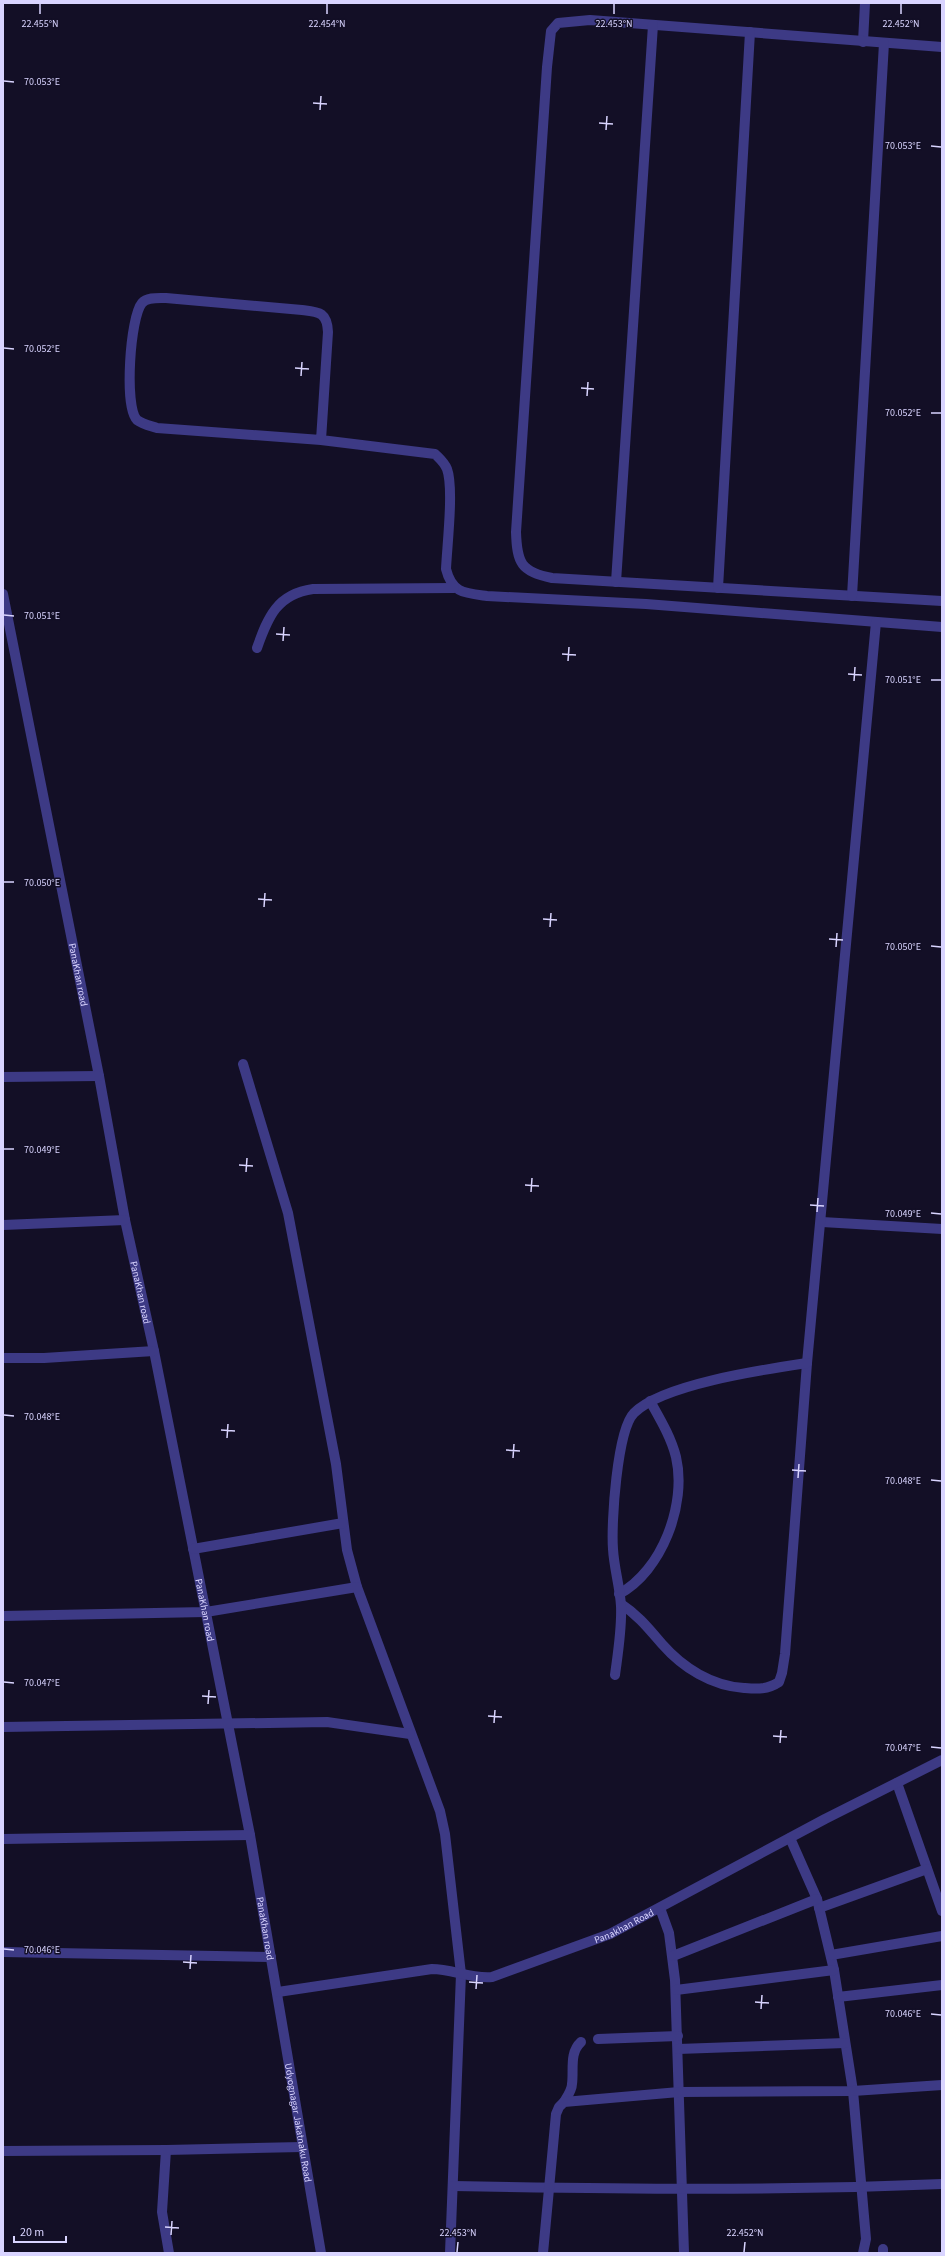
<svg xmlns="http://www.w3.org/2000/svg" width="945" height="2256" font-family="'Source Sans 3',sans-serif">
  <rect width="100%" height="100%" fill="#130f26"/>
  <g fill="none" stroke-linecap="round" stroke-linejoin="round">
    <g stroke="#3d3a85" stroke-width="10">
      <path d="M863,42L865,3"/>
      <path d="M942,47L590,20L558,23L551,31L547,67L516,532C517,563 521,572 552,578L942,601"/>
      <path d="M321,440L328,332C327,312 319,312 302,310L166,298C158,298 147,297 142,303C130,317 124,407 137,420C142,424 151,426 157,428L321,440L435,454C440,459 444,462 447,469C454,488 447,546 446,569C452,593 464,593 487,596L646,604L942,627"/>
      <path d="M616,582L653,25"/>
      <path d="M718,588L750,32"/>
      <path id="s1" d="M3,594L99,1076L125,1220L154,1351L250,1835L321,2253"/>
      <path d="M852,596L884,43"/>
      <path d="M257,648C268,617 277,594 313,589L454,588"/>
      <path d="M243,1064L288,1213L336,1464L347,1550L357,1587L440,1811L445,1834L461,1974L450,2253"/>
      <path d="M3,1077L99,1076"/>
      <path d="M822,1222L942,1229"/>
      <path d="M3,1225L125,1220"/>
      <path d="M3,1358H44L154,1351"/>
      <path d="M193,1549L343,1523"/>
      <path d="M619,1594C662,1571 687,1504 676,1457C671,1437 660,1419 650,1401"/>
      <path d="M621,1604C638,1615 649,1629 662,1644C683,1668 712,1686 744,1688C757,1689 767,1690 779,1682L782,1673L785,1654L807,1363L876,622"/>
      <path d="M3,1616L206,1612L357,1587"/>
      <path d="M615,1675C618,1652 622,1629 621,1606C620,1587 614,1568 613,1549C611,1524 617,1430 634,1413C662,1384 767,1369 807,1363"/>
      <path d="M3,1727L327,1722L410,1734"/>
      <path d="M897,1783L942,1911"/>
      <path d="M790,1838L817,1899L834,1970L853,2091L866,2239L863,2253"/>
      <path d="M3,1839L250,1835"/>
      <path d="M660,1908L669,1933L675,1980L684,2253"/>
      <path d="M819,1908L927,1869"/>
      <path d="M3,1952L271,1957"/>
      <path d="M831,1955L942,1936"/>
      <path d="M673,1956L817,1899"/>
      <path d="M676,1990L834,1970"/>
      <path id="s2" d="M278,1992L432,1969C452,1969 471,1979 492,1977L610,1934L825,1819L942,1760"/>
      <path d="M838,1997L942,1985"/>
      <path d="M598,2039L678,2036"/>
      <path d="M678,2049L845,2043"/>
      <path d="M564,2102C567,2097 572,2090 572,2084C574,2070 569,2053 581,2042"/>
      <path d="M166,2150L162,2212L169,2253"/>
      <path d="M3,2151L166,2150L302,2147"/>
      <path d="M453,2186C616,2189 779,2191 942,2184"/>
      <path d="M883,2249V2253"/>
      <path d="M543,2253L556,2114L559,2107L564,2102L679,2092L853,2091L942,2085"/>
    </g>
  </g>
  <path fill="none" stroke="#d9d4ff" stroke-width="1.5" d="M40,14V4M327,14V4M614,14V4M901,14V4M4,81L14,82M313,103L327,104M320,110L321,96M599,123L613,124M606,130L607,116M931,146L941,147M4,348L14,349M295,368L309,369M301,376L302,362M581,388L594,389M587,396L588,382M931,413H941M4,615L14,616M276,634L290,635M283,641L284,627M562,654L576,655M568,661L569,647M848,674L862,675M931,680H941M854,681L855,667M4,882H14M258,899L272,900M264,907L265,893M543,919L557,920M550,927L551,913M829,939L843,940M931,946L941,947M836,947L837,933M4,1149H14M239,1165L253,1166M246,1172L247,1158M525,1185L539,1186M531,1192L532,1178M810,1205L824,1206M817,1212L818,1198M931,1213L941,1214M4,1415L14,1416M221,1430L235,1431M227,1438L228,1424M506,1450L520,1451M513,1458L514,1444M792,1470L806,1471M798,1478L799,1464M931,1480L941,1481M4,1682L14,1683M202,1696L216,1697M208,1704L209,1690M488,1716L502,1717M494,1723L495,1710M773,1736L787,1737M780,1743L781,1730M931,1747L941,1748M4,1949L14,1950M183,1962L197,1963M190,1969L191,1955M469,1982L483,1983M476,1989L477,1975M755,2002L769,2003M761,2009L762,1995M931,2014L941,2015M165,2227L179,2228M171,2235L172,2221M457,2252L458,2242M744,2252L745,2242"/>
  <g text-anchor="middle" stroke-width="3" stroke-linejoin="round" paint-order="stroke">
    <g font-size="10" fill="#d9d4ff" stroke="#130f26">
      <text dy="4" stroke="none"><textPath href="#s1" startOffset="388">PanaKhan road</textPath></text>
      <text dy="4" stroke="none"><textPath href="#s1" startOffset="712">PanaKhan road</textPath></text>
      <text dy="4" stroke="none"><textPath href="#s1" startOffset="1036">PanaKhan road</textPath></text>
      <text dy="4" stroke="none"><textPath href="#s2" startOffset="358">Panakhan Road</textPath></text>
      <text dy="4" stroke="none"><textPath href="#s1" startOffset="1360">PanaKhan road</textPath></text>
      <text dy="4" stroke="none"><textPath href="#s1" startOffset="1557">Udyognagar Jakatnaku Road</textPath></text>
    </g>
  </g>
  <g font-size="10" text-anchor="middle" fill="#d9d4ff" stroke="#130f26" stroke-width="3" stroke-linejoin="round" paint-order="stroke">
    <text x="40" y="27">22.455°N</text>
    <text x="327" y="27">22.454°N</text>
    <text x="614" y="27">22.453°N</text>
    <text x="901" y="27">22.452°N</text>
    <text x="42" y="85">70.053°E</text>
    <text x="903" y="149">70.053°E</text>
    <text x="42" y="352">70.052°E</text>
    <text x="903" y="416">70.052°E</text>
    <text x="42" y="619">70.051°E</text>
    <text x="903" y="683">70.051°E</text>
    <text x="42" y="886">70.050°E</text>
    <text x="903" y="950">70.050°E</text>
    <text x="42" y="1153">70.049°E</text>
    <text x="903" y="1217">70.049°E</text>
    <text x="42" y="1420">70.048°E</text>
    <text x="903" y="1484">70.048°E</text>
    <text x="42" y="1686">70.047°E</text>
    <text x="903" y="1751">70.047°E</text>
    <text x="42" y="1953">70.046°E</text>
    <text x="903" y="2017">70.046°E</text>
    <text x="458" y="2236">22.453°N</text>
    <text x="745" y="2236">22.452°N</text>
  </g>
  <rect width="945" height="2256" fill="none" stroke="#d9d4ff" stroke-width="8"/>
  <path d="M14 2236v6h52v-6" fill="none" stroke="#d9d4ff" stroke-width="2"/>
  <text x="20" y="2236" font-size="12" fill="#d9d4ff" stroke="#130f26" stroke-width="3" paint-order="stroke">20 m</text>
</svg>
